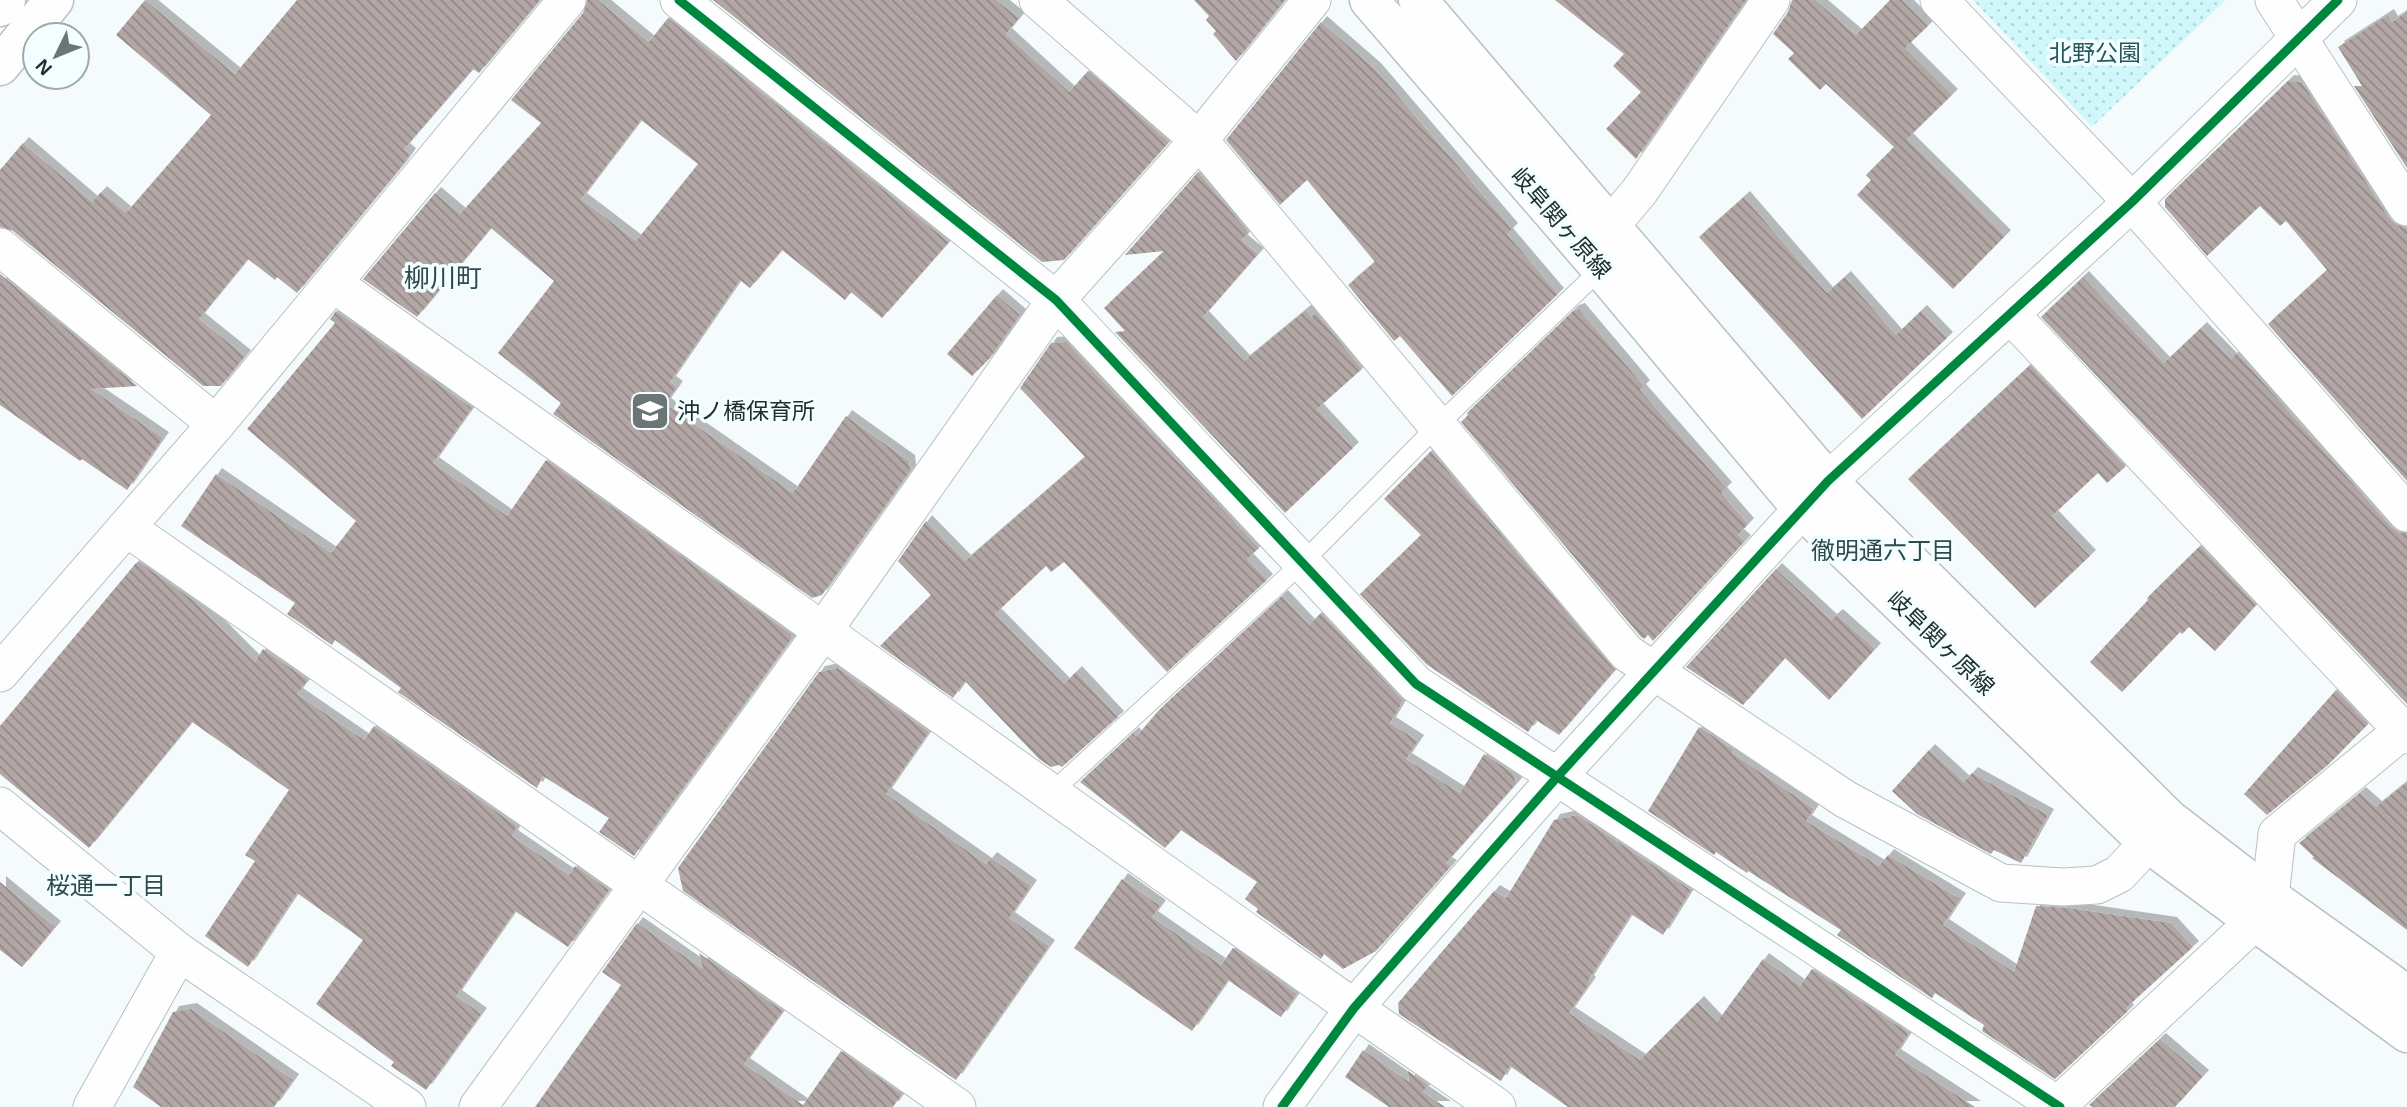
<svg xmlns="http://www.w3.org/2000/svg" width="2407" height="1107" font-family="Helvetica,'Noto Sans JP',sans-serif">
  <defs>
    <pattern id="park-dots" width="8" height="8" patternUnits="userSpaceOnUse" patternTransform="scale(1.75)"><rect width="8" height="8" fill="#d0f8fb"/><path d="M2 2h.1M6 6h.1" fill="none" stroke="#b2d5d7" stroke-width="1.8" stroke-linecap="round"/></pattern>
    <pattern id="building-back-hatch" width="6" height="6" patternUnits="userSpaceOnUse" patternTransform="scale(1.75)"><rect width="6" height="6" fill="#b3a7a5"/><path d="M-1 5l2 2M0 0l6 6M5-1l2 2" fill="none" stroke="#918887"/></pattern>
    <filter id="shadow"><feDropShadow dx="6" dy="-6" stdDeviation="0" flood-color="#0004"/></filter>
  </defs>
  <rect width="100%" height="100%" fill="#f5fbfc"/>
  <path fill="url(#park-dots)" d="M1973,0H2226L2092,127Z"/>
  <g fill="url(#building-back-hatch)" fill-rule="evenodd" filter="url(#shadow)">
    <path d="M145,0L235,74L297,0H540L479,73L473,69L404,149L410,154L402,166L297,293L277,277L275,280L248,259L199,319L245,356L221,386H203L13,231L0,227V170L23,143L92,202L101,192L126,213L211,115L116,35Z"/>
    <path d="M587,0H598L649,42L668,18L949,242L882,318L851,292L845,300L782,250L750,288L740,280L670,382L677,387L665,404L793,493L846,416L909,461L910,471L822,595L812,598L553,414L561,403L498,353L554,281L491,228L417,317L363,279L435,193L460,214L541,123L511,100L583,13ZM641,120L698,164L636,241L581,199Z"/>
    <path d="M713,0H996L1019,18L1006,34L1069,92L1088,71L1169,142L1064,260L1042,262Z"/>
    <path d="M1194,0H1285L1236,61L1213,34L1216,31L1206,20L1209,16Z"/>
    <path d="M1555,0H1746L1636,159L1606,129L1641,92L1613,66L1624,54Z"/>
    <path d="M1792,0H1815L1856,35L1890,0H1902L1928,26L1905,48L1952,95L1907,139L2005,236L1953,289L1857,195L1871,180L1866,175L1894,147L1826,84L1820,90L1788,59L1794,53L1773,34L1788,12Z"/>
    <path d="M2407,12V168L2354,86H2362L2338,47L2388,15L2392,22Z"/>
    <path d="M1321,22L1375,69L1512,229L1507,234L1558,294L1452,396L1400,336L1394,341L1348,285L1375,262L1307,180L1280,205L1226,140Z"/>
    <path d="M2288,81L2302,82L2389,218L2397,225L2407,228V481L2268,324L2327,270L2286,221L2280,226L2260,206L2207,256L2165,207V199Z"/>
    <path d="M1198,172L1249,233L1241,240L1258,254L1203,317L1244,361L1306,310L1311,317L1316,313L1362,369L1317,409L1353,448L1285,513L1115,332L1125,331L1104,308L1164,251L1125,255Z"/>
    <path d="M1744,197L1827,293L1845,277L1896,335L1921,311L1947,338L1862,419L1699,237Z"/>
    <path d="M0,274L137,386L91,389L163,438L127,490L82,459L80,461L0,405Z"/>
    <path d="M2083,277L2164,363L2201,328L2231,359L2237,353L2391,527L2400,533H2407V704L2041,317Z"/>
    <path d="M997,295L1020,315L990,358L972,376L947,354Z"/>
    <path d="M1579,309L1644,386L1640,390L1726,488L1721,493L1748,524L1738,535L1745,541L1653,641L1648,635L1644,639L1641,637L1461,422L1468,415L1467,413L1573,311Z"/>
    <path d="M336,311L472,408L433,463L507,516L546,460L791,634L792,638L634,856L599,832L609,818L543,776L537,788L398,692L401,688L335,640L332,645L287,614L295,603L181,526L216,474L331,553L356,521L247,429L335,323L330,319Z"/>
    <path d="M1066,342L1259,548L1247,559L1267,580L1167,672L1064,562L1051,572L1046,566L995,614L1064,684L1076,672L1118,717L1062,767L1059,765L1051,767L1039,759L965,681L953,698L880,646L931,595L898,561L926,521L965,561L1085,457L1020,388L1051,343Z"/>
    <path d="M2030,365L2125,467L2107,483L2098,473L2052,516L2090,556L2035,608L1908,479Z"/>
    <path d="M1431,451L1615,670L1559,735L1536,720L1528,732L1426,664L1360,594L1421,535L1384,499Z"/>
    <path d="M2200,546L2256,605L2215,651L2189,627L2182,634L2180,632L2122,692L2090,662L2148,600L2147,598Z"/>
    <path d="M139,562L192,599L255,662L263,649L308,680L297,694L364,740L374,726L517,826L512,836L569,875L575,866L609,890L568,947L515,911L456,996L481,1014L426,1090L391,1066L394,1062L316,1004L363,940L297,893L248,967L205,936L255,861L245,855L289,790L192,722L89,848L0,774V726L136,563Z"/>
    <path d="M1776,569L1831,620L1837,615L1875,649L1829,700L1785,658L1743,705L1686,667Z"/>
    <path d="M1282,596L1309,625L1321,613L1403,701L1390,723L1418,741L1406,759L1460,793L1484,754L1513,773L1516,784L1446,863L1451,866L1376,951L1343,969L1324,954L1321,959L1256,912L1258,909L1245,899L1257,882L1181,830L1165,848L1080,782L1133,733L1136,737L1159,710Z"/>
    <path d="M838,668L929,732L886,794L986,864L991,858L1031,886L1009,918L1049,946L956,1080L683,891L678,868L819,672Z"/>
    <path d="M2336,690L2368,724L2328,765L2267,815L2244,794Z"/>
    <path d="M1699,727L1734,750L1732,753L1814,809L1806,821L1879,866L1888,855L1960,899L1943,925L2014,972L2036,906L2068,908L2171,923L2193,947L2126,1008L2128,1011L2055,1079L1982,1031L1984,1025L1935,993L1932,998L1837,935L1841,930L1748,871L1747,873L1716,852L1714,855L1648,811Z"/>
    <path d="M1929,750L1964,782L1972,773L2048,815L2021,863L1994,850L1991,854L1917,814L1892,791Z"/>
    <path d="M2407,782V930L2312,858L2314,857L2299,843L2360,793L2376,807Z"/>
    <path d="M1577,815L1691,890L1663,935L1631,914L1588,981L1590,983L1569,1013L1640,1060L1698,1002L1717,1022L1763,959L1800,986L1812,969L1909,1033L1895,1055L1975,1107H1568L1510,1066L1501,1081L1399,1014L1398,1003L1494,891L1506,898L1554,820Z"/>
    <path d="M1122,879L1160,906L1152,917L1221,965L1233,948L1297,994L1281,1017L1228,980L1192,1031L1074,948Z"/>
    <path d="M0,882L55,927L22,967L0,950Z"/>
    <path d="M637,923L703,969L699,953L783,1011L744,1064L803,1105L841,1051L902,1094L893,1107H535L621,985L602,972Z"/>
    <path d="M191,1009L293,1080L274,1107H161L133,1087L173,1012Z"/>
    <path d="M2160,1039L2203,1076L2175,1107H2093L2089,1105Z"/>
    <path d="M1363,1050L1409,1082L1408,1071L1428,1085L1423,1092L1445,1107H1389L1345,1077Z"/>
  </g>
  <g fill="none" stroke-linecap="round" stroke-linejoin="round">
    <g stroke="#b8c1c2" stroke-width="20">
      <path id="lane" d="M1052,792L1302,563L1438,425L1601,269"/>
    </g>
    <g stroke="#b8c1c2" stroke-width="39">
      <g id="street">
        <path d="M679,0L1056,300L1416,684L2060,1107"/>
        <path d="M1038,0L1199,140L1627,653L1845,799L2001,883L2063,887L2097,885L2119,874L2148,843"/>
        <path d="M1939,0L2132,202L2407,513"/>
        <path d="M2274,0L2407,207"/>
        <path d="M1611,225L1639,192L1771,0"/>
        <path d="M0,247L216,424"/>
        <path d="M334,284L1354,1008L1497,1107"/>
        <path d="M2010,314L2407,735"/>
        <path d="M127,528L957,1107"/>
        <path d="M0,673L216,424L567,0"/>
        <path d="M0,806L179,952L407,1107"/>
        <path d="M92,1107L179,952"/>
        <path d="M478,1107L823,631L1056,300L1199,140L1312,0"/>
        <path d="M1282,1107L1354,1008L1558,776L1828,481L2132,202L2338,0"/>
        <path d="M2056,1107L2254,922L2270,897L2277,834L2407,727"/>
      </g>
    </g>
    <g stroke="#b8c1c2" stroke-width="41">
      <g id="primary">
        <path d="M1369,0L1601,269L1802,509L2148,843L2407,1033"/>
        <path d="M1418,0L1828,481L2169,819L2270,897L2407,995"/>
      </g>
    </g>
    <g stroke="#b8c1c2" stroke-width="41">
      <g id="highway">
        <path d="M0,7L6,0"/>
        <path d="M0,66L54,0"/>
      </g>
    </g>
    <use href="#lane" stroke="#fefeff" stroke-width="18"/>
    <use href="#street" stroke="#fefeff" stroke-width="37"/>
    <use href="#primary" stroke="#fefeff" stroke-width="38"/>
    <use href="#highway" stroke="#fefeff" stroke-width="38"/>
    <g stroke="#f2feff" stroke-width="13">
      <g id="cycleway">
        <path d="M679,0L1056,300L1416,684L2060,1107"/>
        <path d="M1282,1107L1354,1008L1558,776L1828,481L2132,202L2338,0"/>
      </g>
    </g>
    <use href="#cycleway" stroke="#00873e" stroke-width="9"/>
  </g>
  <defs>
    <g id="school-square" transform="scale(2.0125)"><rect x="-9" y="-9" width="18" height="18" rx="4" fill="#6b7576" stroke="#f2feff"/><path d="M0-5L7-2L0 1L-7-2ZM-4 1L0 2.5L4 1V4Q0 6-4 4Z" fill="#fff"/></g>
  </defs>
  <g fill-rule="evenodd">
    <use href="#school-square" x="650" y="411"/>
  </g>
  <g text-anchor="middle" stroke-width="7" stroke-linejoin="round" paint-order="stroke">
    <g font-size="23" fill="#25565a" stroke="#f2feff">
      <text x="2095" y="61">北野公園</text>
    </g>
    <g font-size="23" fill="#212d2e" stroke="#f2feff">
      <text transform="translate(1561 223) rotate(49)" y="8">岐阜関ヶ原線</text>
      <text transform="translate(1941 643) rotate(44)" y="8">岐阜関ヶ原線</text>
    </g>
    <g font-size="23" fill="#212d2e" stroke="#f2feff" text-anchor="start">
      <text x="677" y="419">沖ノ橋保育所</text>
    </g>
    <g font-size="24" fill="#2f494c" stroke="#f2feff">
      <text x="1883" y="559">徹明通六丁目</text>
      <text x="106" y="894">桜通一丁目</text>
    </g>
    <g font-size="26" fill="#2f494c" stroke="#f2feff">
      <text x="443" y="287">柳川町</text>
    </g>
  </g>
  <g transform="translate(56 56) rotate(227)"><circle r="33" fill="#f2feff" stroke="#9eaaab" stroke-width="2"/>
  <path d="M0-5L12 26L0 18L-12 26Z" fill="#6b7576"/>
  <text y="-10" font-size="19" font-weight="bold" text-anchor="middle" fill="#212d2e">N</text>
  </g>
</svg>
